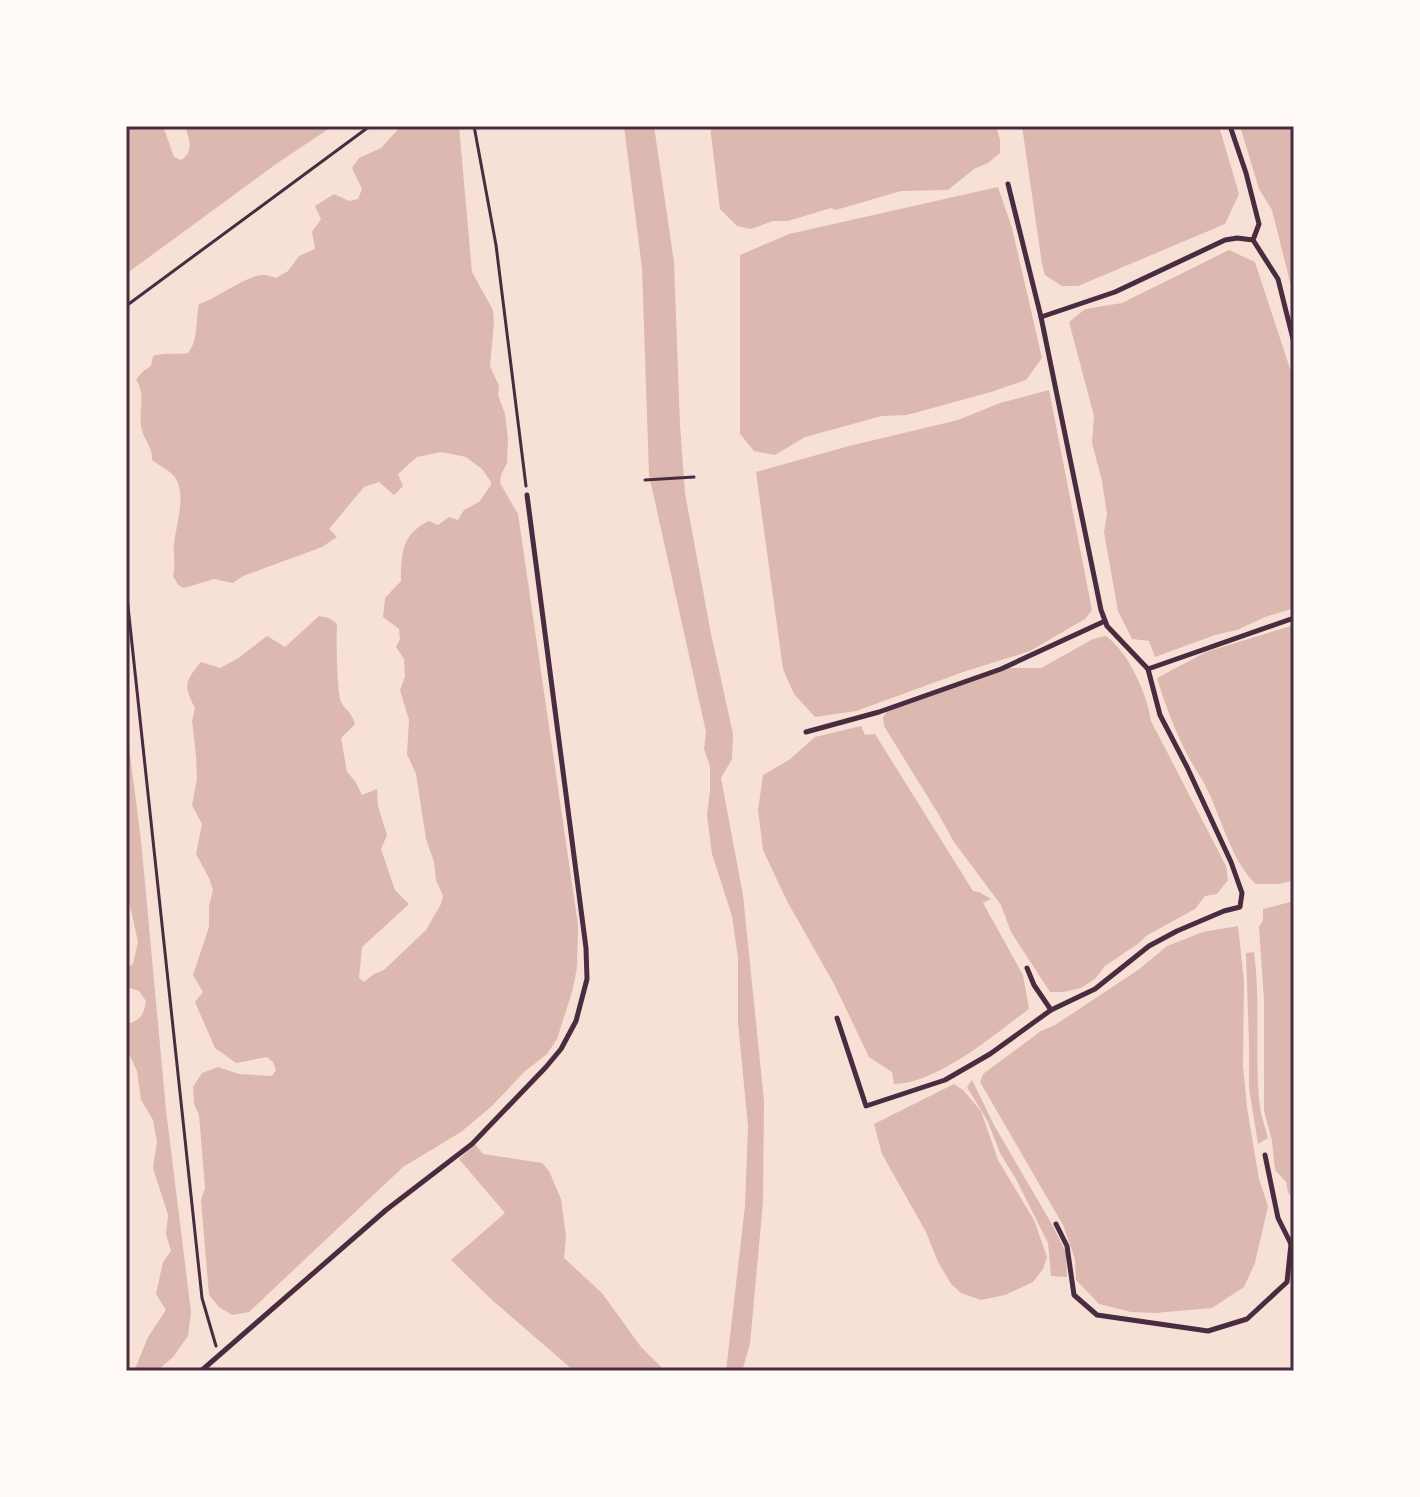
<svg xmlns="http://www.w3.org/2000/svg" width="1420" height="1497" font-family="'PT Sans',sans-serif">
  <rect width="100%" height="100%" fill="#f7e1d7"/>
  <g fill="#dcb8b0">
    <path d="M126,126H163L174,157L181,160C195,151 189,139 185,126H333L279,162L126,274Z"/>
    <path d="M401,126H459L472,272L493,310L494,323L490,366L499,386L498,395L505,414L508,439L507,463L501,475L500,483L518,514L578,925L577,968L572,992L557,1039L547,1054L524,1072L492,1106L461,1132L403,1167L249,1312L232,1315L219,1307L209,1295L201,1200L205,1188L199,1115L194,1104L193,1087L202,1073L218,1067L239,1074L272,1076L276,1070L273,1062L267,1057L236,1063L215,1048L195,1002L203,992L193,975L209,927V906L213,890L209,878L196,854L202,824L192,805L197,779L196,756L192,721L195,708C183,685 185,681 201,662L220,668L237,659L267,636L285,647L319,616L329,618L337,624C336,635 337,694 341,702C346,711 351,711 355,724L341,738L347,772L355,781L362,795L377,789L378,806L387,835L381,849L395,890L409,904L362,947L359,978L364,982L374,974L384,970L426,930L441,904L443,896L436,880L434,862L426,839L416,774L407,754L409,720L400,690L405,677L404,659L396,647L400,639L399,629L383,617L385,598L401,581C401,555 401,534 429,521L438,525L449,517L458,520L464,510L479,502L491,485V482L483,470L466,457L441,452L417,457L398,474L403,486L394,495L379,482L364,487L329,529L337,537L322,547L243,576L233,583L214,579L184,588L178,585L173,576C176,565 173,555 174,544C176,525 188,491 173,475C167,469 158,465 152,460C153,447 145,442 142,430C137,413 147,395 136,380L142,372L151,366L153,356C166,352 175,355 188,353C199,339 195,321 199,304C218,298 246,275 264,275C268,275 272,277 276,278L288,271L299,256L315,249L312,232L321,219L315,206L334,194L349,201L358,199L362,189L352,168L359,158L381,148Z"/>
    <path d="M624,126H654L674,262L680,425L685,493L711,634L733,734L732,759L721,778L743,895L764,1101L763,1202L750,1344L742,1371H726L745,1206L748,1126L738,1023V958L732,916L712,854L707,815L710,791V766L704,749L706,732L649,475L642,268Z"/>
    <path d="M710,126H996L1000,140V153L988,163L974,169L948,190L901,191L836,210L831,208L788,221H773L751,229L737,226L720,209Z"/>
    <path d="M1022,126H1219L1239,194L1225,224L1078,286H1062L1045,275L1042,264Z"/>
    <path d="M1240,126H1294V298L1272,210L1259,189Z"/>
    <path d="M998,187L1012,228L1042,358L1026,380L991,392L907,415L882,416L805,437L775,455L754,451L740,434V255L789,234Z"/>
    <path d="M1229,250L1255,262L1294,381V608L1265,617L1237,630L1215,635L1155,657L1149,641L1132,639L1118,611L1104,532L1107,514L1102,481L1092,443L1094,416L1069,322L1085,309L1122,303Z"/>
    <path d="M1049,390L1092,610L1085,619L1030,651L966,671L856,711L815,717L794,694L783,669L756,472L849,446L958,420L1000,403Z"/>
    <path d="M1294,625V880L1280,884H1256C1233,864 1221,818 1208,791C1203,780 1195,769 1189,758C1176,733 1165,705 1157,678L1206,652Z"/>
    <path d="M1106,636C1129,653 1147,694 1151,721L1226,866L1228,880L1217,894L1205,896L1195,909L1146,936L1139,943L1105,966L1095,979L1081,988L1063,992H1050L1011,932L1001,905L954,842L939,815L884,726L883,717L890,708L1005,668H1041L1093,639Z"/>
    <path d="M126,724L141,840L166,1110L191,1312L188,1336L173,1357L157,1371H126V1369H135L148,1337L166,1310L156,1294L163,1262L171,1251L166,1234L168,1215L153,1168L157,1142L153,1120L141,1100L137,1071L126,1048V1024C140,1021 144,1015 146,1001L139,991L126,987V968L133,964L138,942L126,887Z"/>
    <path d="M861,726L865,735L875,734L973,891L979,892L991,899L983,903L1023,975L1029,1009C995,1034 937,1084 894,1084L892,1072L869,1057L834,984L787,901L763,850L758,810L763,775L789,760L815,737Z"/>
    <path d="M1294,901V1202L1288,1192L1286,1182L1275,1170L1272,1141L1264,1110V1001L1259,927L1263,920V909Z"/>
    <path d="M1238,926L1244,982L1243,1066L1247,1107L1259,1179L1268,1206L1255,1263L1244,1287L1212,1308L1155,1313L1131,1312L1099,1304L1076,1280L1075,1259L1063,1225L980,1082L983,1074L1041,1031L1055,1025L1138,970L1167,946L1203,932Z"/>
    <path d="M1254,952C1261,1003 1254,1057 1260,1108C1262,1118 1265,1128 1268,1138L1258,1144L1249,1088V1043L1246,953Z"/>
    <path d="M972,1080L994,1125L1050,1221L1066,1252L1067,1277L1051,1276L1048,1243L1016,1179L1001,1155L987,1120L967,1087Z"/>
    <path d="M954,1084L963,1090L981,1111L998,1160L1034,1220L1047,1257L1043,1269L1033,1282L1005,1295L981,1300L961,1293L951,1284L938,1262L926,1232L882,1154L874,1124Z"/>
    <path d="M475,1144L483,1154L542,1163L549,1171L561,1199L566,1236L564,1258L602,1293L641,1347L665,1371H574L492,1300L451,1260L505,1213L459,1159Z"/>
  </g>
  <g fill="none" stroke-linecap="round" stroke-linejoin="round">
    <g stroke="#4a2c40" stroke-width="3">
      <path d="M474,126L496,245L526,486"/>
      <path d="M126,306L370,126"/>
      <path d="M645,480L694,477"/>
      <path d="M126,588L202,1298L216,1346"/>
    </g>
    <g stroke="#4a2c40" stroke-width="5">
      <path d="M1230,126L1246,173L1259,224L1253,240"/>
      <path d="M1041,317L1115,292L1225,240L1237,238L1253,240L1278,279L1294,343"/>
      <path d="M1148,669L1294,618"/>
      <path d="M806,732L879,712L1001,669L1105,621"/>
      <path d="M1027,968L1034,985L1051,1010"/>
      <path d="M837,1018L866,1106L945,1080L990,1054L1051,1010L1095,989L1149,946L1177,931L1224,911L1240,907L1242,893L1231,862L1187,767L1160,715L1148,669L1107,626L1101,610L1041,317L1008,184"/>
      <path d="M1265,1155L1278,1218L1291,1244L1294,1242"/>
      <path d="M1056,1224L1067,1246L1074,1295L1097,1315L1208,1331L1247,1319L1287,1282L1291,1244"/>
      <path d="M201,1371L386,1210L472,1144L546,1067L561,1049L576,1021L587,979L586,948L527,495"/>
    </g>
  </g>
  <rect width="1420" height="1497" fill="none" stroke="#fffaf5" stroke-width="256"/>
  <rect x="128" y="128" width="1164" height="1241" fill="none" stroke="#4a2c40" stroke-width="3"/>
</svg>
